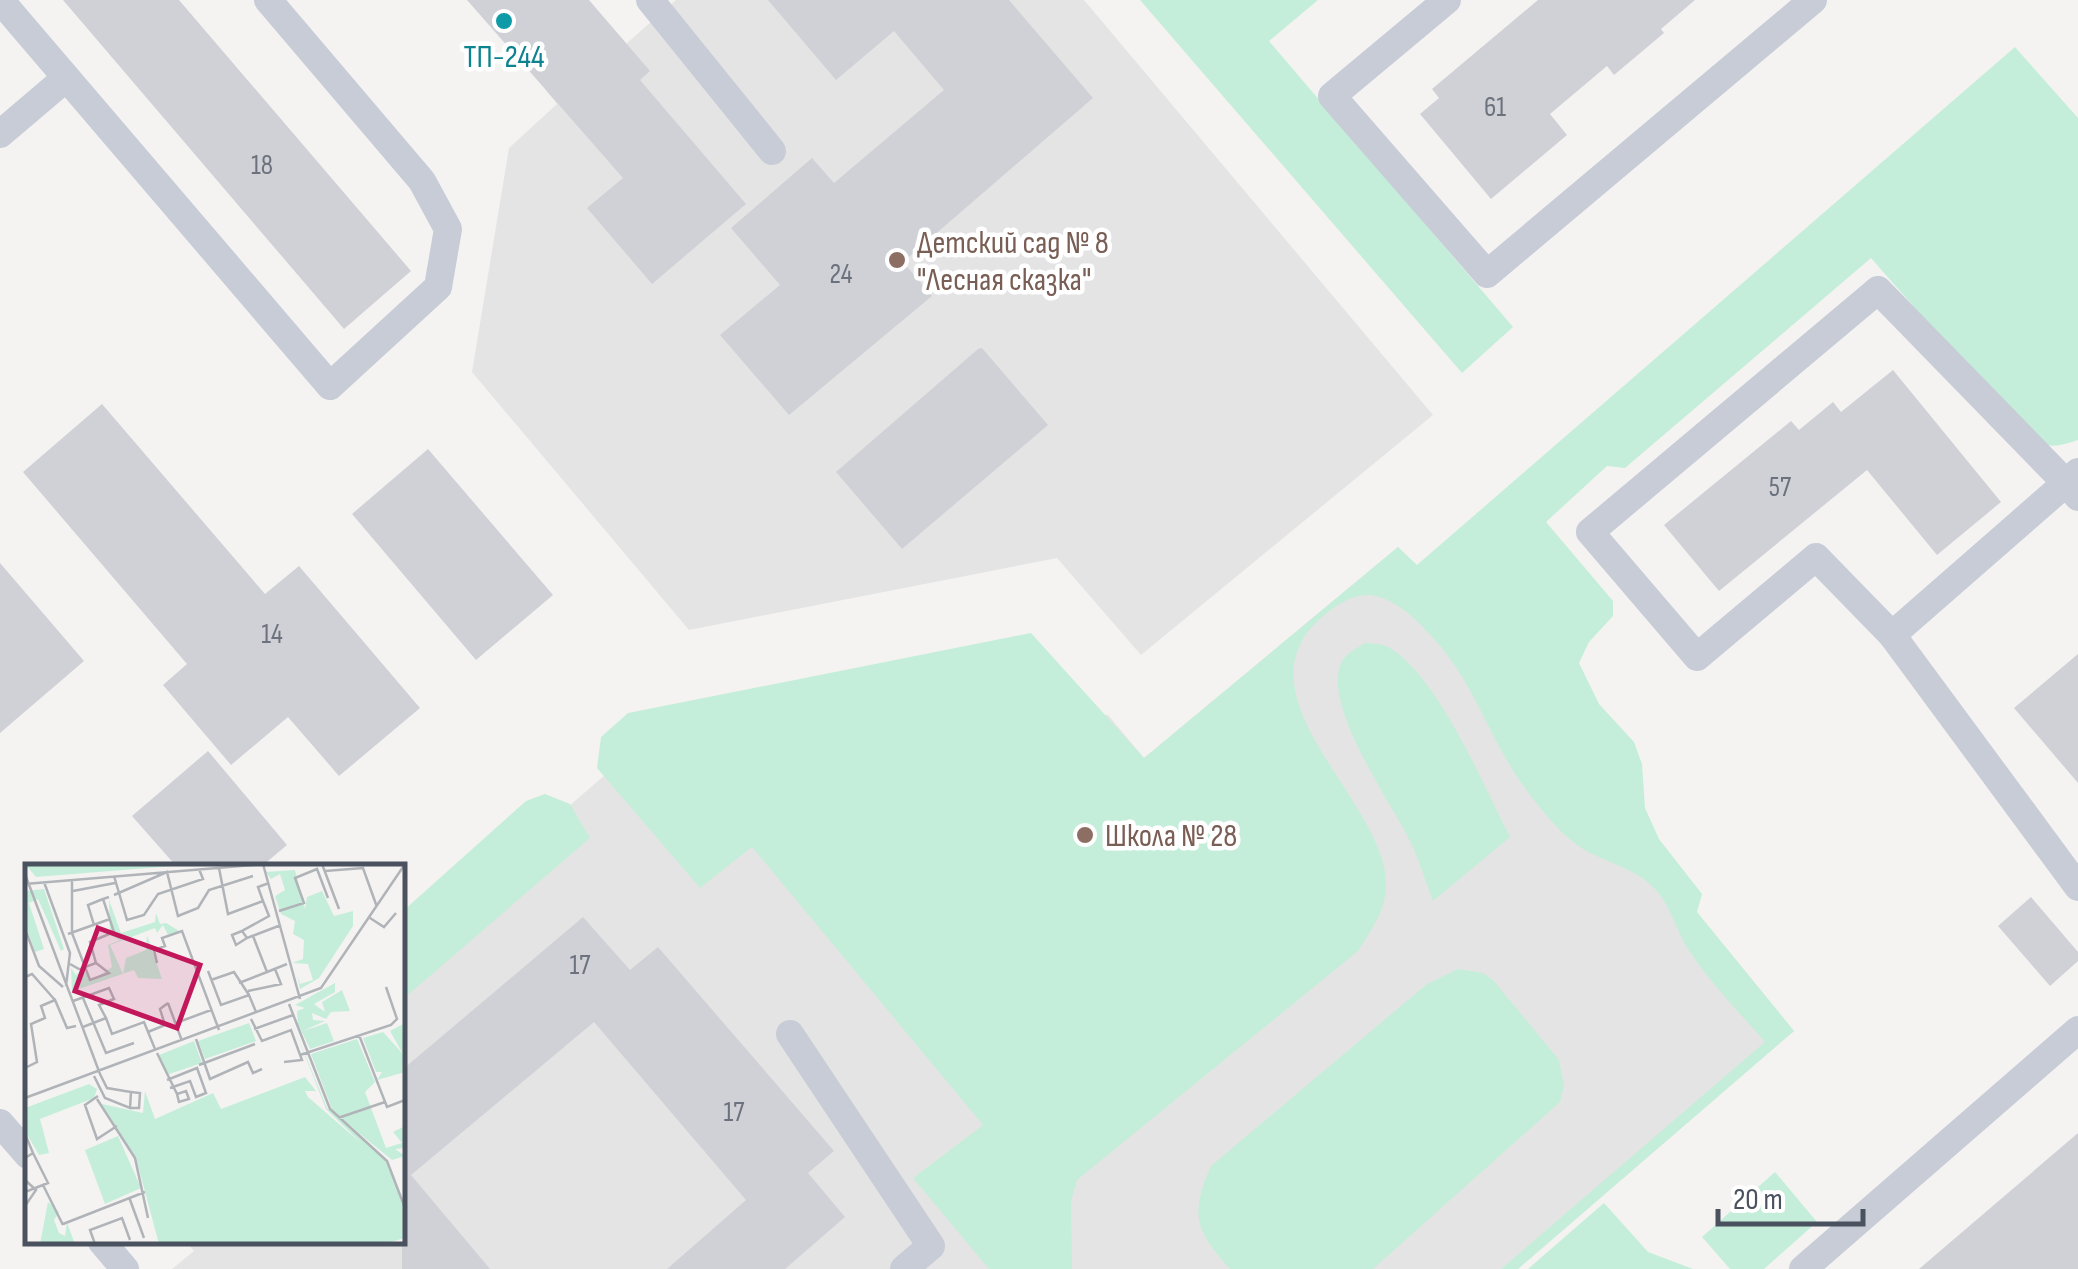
<svg xmlns="http://www.w3.org/2000/svg" width="2078" height="1269" font-family="'Sofia Sans Condensed',sans-serif">
  <rect width="100%" height="100%" fill="#f4f3f2"/>
  <g fill="#e5e4e4">
    <path d="M676,0H1084L1433,415L1141,655L1057,558L689,630L472,372L509,148L557,104L545,89L613,29L626,44Z"/>
    <path d="M1398,547L1794,1031L1518,1269H172L194,1251L186,1242H402L403,950L681,709L1108,715L1144,758Z"/>
  </g>
  <g fill="#c4eeda">
    <path d="M1140,0H1318L1269,41L1513,327L1462,373Z"/>
    <path d="M2015,47L2078,118V440C2059,447 2044,449 2028,437L1871,258L1625,468L1607,466L1546,522L1613,601V616L1589,642L1579,663L1599,704L1634,742L1642,764L1645,808L1659,839L1702,894L1697,912L1794,1031L1518,1269H1501L1765,1042C1741,1014 1713,986 1692,955C1677,935 1673,909 1655,889C1637,869 1605,862 1583,849C1562,836 1545,814 1530,795C1492,747 1476,685 1435,640C1417,621 1402,603 1376,596C1356,591 1336,605 1322,617C1232,695 1384,800 1386,882C1387,909 1372,929 1358,951L1077,1180L1071,1201L1072,1269H989L913,1178L983,1125L752,847L700,888L597,768L601,737L628,713L1031,633L1144,758L1398,547L1417,565Z"/>
    <path d="M1365,643C1373,644 1381,643 1388,647C1438,675 1483,785 1510,837L1433,901C1426,884 1421,866 1414,849C1395,807 1322,709 1341,663C1346,653 1356,649 1365,643Z"/>
    <path d="M545,794L570,804L590,838L403,999V911L526,801Z"/>
    <path d="M1458,969L1483,973L1493,980L1559,1060L1564,1086L1560,1102L1373,1269H1230C1196,1232 1189,1215 1211,1166L1427,984Z"/>
    <path d="M1775,1172L1817,1222L1764,1269H1730L1702,1237Z"/>
    <path d="M1604,1203L1648,1252L1693,1269H1528Z"/>
  </g>
  <g fill="#cfd1d6">
    <path d="M63,0H179L411,271L344,329Z"/>
    <path d="M467,0H589L650,71L640,80L746,204L652,284L587,208L623,178Z"/>
    <path d="M768,0H1009L1093,98L903,262L932,296L789,415L720,335L780,285L731,228L812,158L834,183L944,90L894,31L836,80Z"/>
    <path d="M1538,0H1695L1661,29L1664,33L1614,75L1607,66L1550,114L1567,135L1491,199L1420,114L1439,98L1432,89Z"/>
    <path d="M982,348L1048,425L902,549L836,472L978,349Z"/>
    <path d="M1893,370L2001,502L1937,555L1867,470L1719,591L1664,525L1791,421L1799,430L1833,402L1841,412Z"/>
    <path d="M102,404L265,594L299,566L420,708L339,776L288,717L231,765L163,685L187,664L23,472Z"/>
    <path d="M428,449L553,595L476,660L352,514Z"/>
    <path d="M0,563L84,661L0,733Z"/>
    <path d="M2078,654V783L2014,708Z"/>
    <path d="M208,751L287,845L262,866H176L132,816Z"/>
    <path d="M2031,897L2078,952V961L2050,986L1998,926Z"/>
    <path d="M583,917L630,970L658,947L834,1151L808,1173L845,1217L785,1269H667L746,1200L594,1022L411,1175L490,1269H402V1070Z"/>
    <path d="M2078,1133V1269H1919Z"/>
  </g>
  <g fill="none" stroke-linecap="round" stroke-linejoin="round">
    <g stroke="#c7ccd6" stroke-width="28">
      <path d="M0,0L330,386L438,287L448,229L422,181L268,0"/>
      <path d="M650,0L772,151"/>
      <path d="M1447,0L1332,96L1487,274L1813,0"/>
      <path d="M0,134L66,78"/>
      <path d="M2078,472L2066,483L1892,635L1816,557L1697,657L1590,532L1878,290L2066,483L2078,497"/>
      <path d="M1892,635L2078,887"/>
      <path d="M790,1034L931,1246L904,1269"/>
      <path d="M0,1123L28,1155"/>
      <path d="M102,1242L125,1269"/>
      <path d="M1803,1269L2078,1030"/>
    </g>
  </g>
  <circle fill="#0f9aa8" stroke="#fff" stroke-width="4" cx="504" cy="21" r="10"/>
  <g fill="#8d6e63" stroke="#fff" stroke-width="4">
    <circle cx="897" cy="260" r="10"/>
    <circle cx="1085" cy="835" r="10"/>
  </g>
  <g text-anchor="middle" stroke-width="9" stroke-linejoin="round" paint-order="stroke">
    <g font-size="28" fill="#6c727d">
      <text x="1495" y="116">61</text>
      <text x="262" y="174">18</text>
      <text x="841" y="283">24</text>
      <text x="1780" y="496">57</text>
      <text x="272" y="643">14</text>
      <text x="580" y="974">17</text>
      <text x="734" y="1121">17</text>
    </g>
    <g font-size="32" fill="#0d838f" stroke="#fff">
      <text x="504" y="67">ТП-244</text>
    </g>
    <g font-size="32" fill="#785e54" stroke="#fff" text-anchor="start">
      <text x="917" y="253">Детский сад № 8<tspan x="917" dy="37">"Лесная сказка"</tspan></text>
      <text x="1105" y="846">Школа № 28</text>
    </g>
  </g>
  <g transform="translate(25 864)">
    <rect width="380" height="380" fill="#f4f3f2"/>
    <path d="M0,0L9,2L173,0L11,13ZM270,6L280,45L282,33L297,27L309,52L328,47V62L294,114L275,125L272,110L275,120L288,116L283,100L267,99L278,95L279,76L268,70L270,57L256,50L250,32L260,26L255,10L246,15L241,8ZM19,25L39,85L36,87L13,35L4,39L19,85L10,88L0,60V27ZM84,36L96,69L130,58L131,49L135,60L141,59L154,67L143,71L138,61L132,69L130,64L85,81L98,110L101,94L121,86L122,71L137,115L113,114L109,106L54,125L52,121L47,128L46,104L51,111L58,105L66,117L87,103L83,81L95,76L85,71ZM310,119V128L289,140L300,148L297,138L317,126L325,147L306,148L301,155L287,149L288,156L300,157L278,167L302,159L309,177L285,185L273,160L272,147L280,144L270,141ZM266,156L302,244L361,297L380,347V374L358,380H134L111,294L77,240L118,249L120,227L130,255L188,229L196,245L280,213L291,227H280L283,233L337,280L301,245ZM224,159L231,177L180,195L173,177ZM380,159V208L352,216L357,208H351L338,174L358,168L378,190L365,167ZM332,175L350,218L340,228L361,284L377,279L368,268L380,262V284L370,285L380,292L367,296L308,248L286,190ZM169,177L177,199L141,211L134,191ZM64,220L72,225L69,234L15,255L24,289L14,291L0,267V244ZM93,272L116,324L80,340L60,286ZM23,338L34,348L29,356L34,369L40,372L42,359L50,380H9H15Z" fill="#c4eeda"/>
    <path fill="none" stroke="#b0b3b7" stroke-width="2.5" d="M238,0L275,135M297,0L314,45M194,4L203,50L238,37L233,23L244,19M300,7L338,4L352,43M0,10L75,210M89,12L102,56L119,51L133,30L178,15L174,5M19,18L45,89L41,122M0,20L239,0M48,27L90,19M89,31L142,8L153,52L173,44L184,26L228,12M238,37L244,52L217,67L222,74L256,61M254,47L279,39L270,14L292,5L303,34M345,54L359,63L371,49M69,61L63,41L78,35M0,65L14,102L38,123M217,67L207,71L211,81L222,74M43,70L85,55M228,72L242,108L262,100M71,99L65,78L89,68L78,35L84,33M132,99L129,86L140,82L137,74L157,67L194,166M45,100L54,105H57L60,103L71,99L84,109L65,116L60,103L47,69V16M183,107L196,141L224,131L231,148M0,113L7,110L30,136M186,116L209,108L224,131M214,119L242,108M223,127L256,120L250,105M58,134L81,189L109,179M48,137L84,124L89,135L74,141L81,154L58,163M143,139L157,177M264,140L305,245L362,297L380,344M81,154L87,170L119,158L130,185M226,155L237,177L266,166L277,196L259,198M151,159L186,146M229,165L268,151M123,168L140,161L135,145L143,139M334,171L362,243L380,236M171,175L185,215L223,198L228,209L237,205M132,189L152,230M275,191L366,161L372,155L361,123M174,201L230,180M0,204L12,198L6,160L20,154L16,142L30,136L42,164L51,162M69,212L80,234L105,244L106,228L82,224L75,210M142,216L172,204L181,229L171,233L165,217L145,224M161,227L164,235L154,238L152,230ZM73,232L60,241L72,275L92,262M0,234L296,124L380,0M72,235L110,294L123,354M105,244H114L115,229L106,228M313,254L360,238M0,270L8,289L0,294M18,321L38,361M0,328L23,319L8,289M104,333L119,374M0,342L11,326L0,316M38,360L120,328M70,380L65,366L97,354L105,376"/>
    <path fill="#c2185b" fill-opacity="0.15" stroke="#c2185b" stroke-width="5" d="M73,64L175,101L152,164L50,127Z"/>
    <rect width="380" height="380" fill="none" stroke="#4b525f" stroke-width="5"/>
  </g>
  <path d="M1718 1209v15h145v-15" fill="none" stroke="#4b525f" stroke-width="5"/>
  <text x="1733" y="1209" font-size="30" fill="#4b525f" stroke="#ffffff" stroke-width="8" paint-order="stroke">20 m</text>
</svg>
